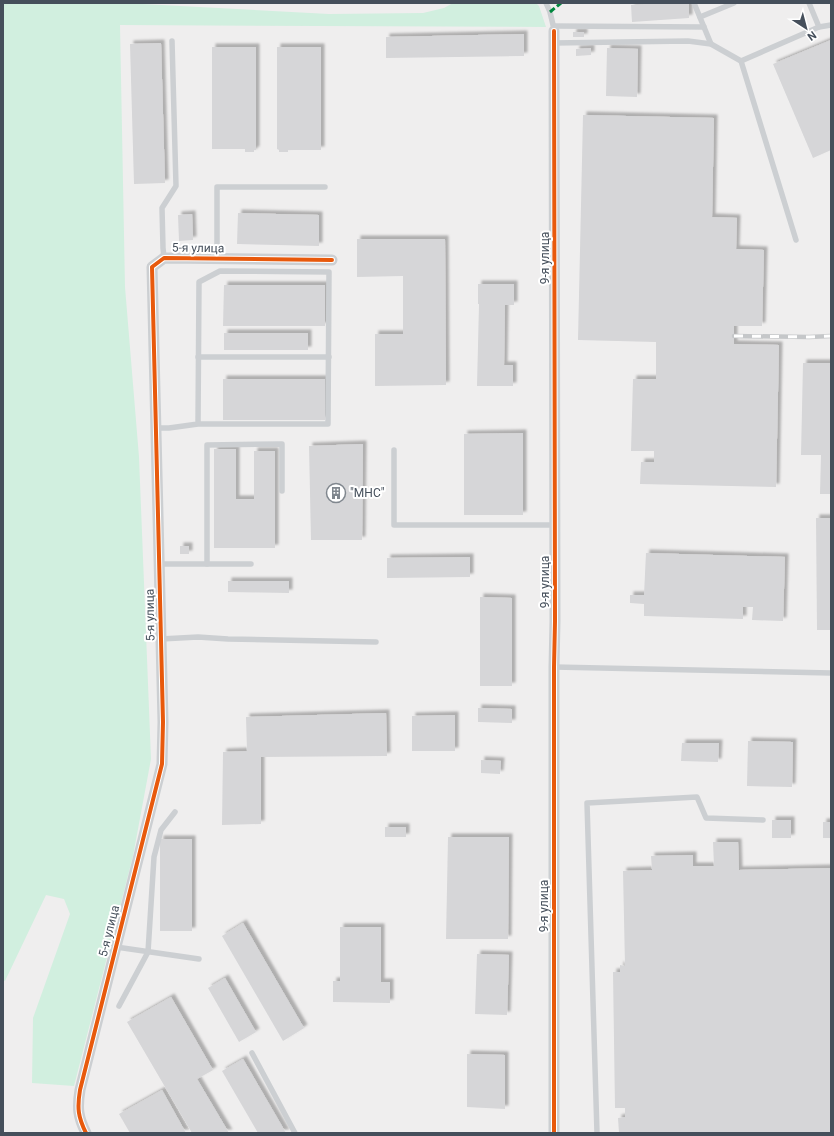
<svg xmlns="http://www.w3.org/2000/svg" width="834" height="1136" font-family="Roboto,sans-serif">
  <defs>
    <filter id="shadow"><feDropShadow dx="3.5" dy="-3.5" stdDeviation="1" flood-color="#0004"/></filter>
  </defs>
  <rect width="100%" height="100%" fill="#efeeee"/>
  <path fill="#d1efdf" d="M3,3H124L329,14L423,13L444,8L453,3H536L539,6L546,27L120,25L125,287L139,457L151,759L133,856L74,1086L32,1083L33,1018L70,914L64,899L46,895L5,981L3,980Z"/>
  <g fill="#d6d6d8" filter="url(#shadow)">
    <path d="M657,3H689V18L632,22L631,5Z"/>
    <rect x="573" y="32" width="11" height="5"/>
    <path d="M524,34V56L386,58V37Z"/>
    <path d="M831,40V150L813,158L773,64Z"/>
    <path d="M161,43L165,183L134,184L130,44Z"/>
    <path d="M212,47H256V150H254V152H245V149H212Z"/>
    <path d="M277,47H321V150H288V152H279V150L277,149Z"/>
    <path d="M591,48V55L576,56V49Z"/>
    <path d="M607,48L638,49L637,97L606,96Z"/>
    <path d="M583,115L714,118L712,217L737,218L736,249L764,250L762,326H734V344L779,345L776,487L640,484L641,462H654V451H631L633,379H656V342L578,340Z"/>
    <path d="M238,213L319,215V246L237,244Z"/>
    <path d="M192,214L193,240L179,241L178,215Z"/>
    <path d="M357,239H445L446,385L375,386V334H403V276L357,277Z"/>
    <path d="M478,284H514V305H505L504,365H513V386H477L479,304H478Z"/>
    <path d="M224,285H325V326H223Z"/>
    <rect x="224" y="333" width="84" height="17"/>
    <path d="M803,363H831V494H820L821,455H801Z"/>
    <rect x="223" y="379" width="102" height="41"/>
    <path d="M523,433V515H464V434Z"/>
    <path d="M363,444L362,540H311L309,446Z"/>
    <path d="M214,449H236V499H254V451H275V548H214Z"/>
    <path d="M816,518H831V630H817Z"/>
    <rect x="180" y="546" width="9" height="8"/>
    <path d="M646,553L785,557L783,621L752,620L753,607H743V619L644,616V604L630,603V595H644Z"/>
    <path d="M470,557V577L387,578V558Z"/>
    <path d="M228,581H289V593L228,592Z"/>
    <path d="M480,597L512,598V686H480Z"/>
    <path d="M478,708L512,709V723L478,722Z"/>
    <path d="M386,713L387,756L261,757V824L222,825L223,752L247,751L246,717Z"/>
    <path d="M455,715V751H412V716Z"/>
    <path d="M748,741L793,742L792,787L747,786Z"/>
    <path d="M682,743H719L718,762L681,761Z"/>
    <path d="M481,760L501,761L500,774L481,773Z"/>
    <rect x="772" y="820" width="19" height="18"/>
    <rect x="823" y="822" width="8" height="16"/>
    <rect x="385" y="827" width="21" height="10"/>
    <path d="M448,837H509L508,939H446Z"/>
    <rect x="160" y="839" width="32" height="92"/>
    <path d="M713,842H738L739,870L831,868V1133H619L618,1118L625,1117V1108H615L613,972H620V965L625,966L623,871L652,870L651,856L693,855V866H714Z"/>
    <path d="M243,923L304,1028L283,1041L222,936Z"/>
    <path d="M340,927H381V982H390V1003L333,1002V981H340Z"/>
    <path d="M477,954L509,955L507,1015L475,1014Z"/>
    <path d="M225,978L256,1032L239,1042L208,988Z"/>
    <path d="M171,997L213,1070L197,1079L229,1133H192L127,1022Z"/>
    <path d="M467,1054L505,1055V1109L467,1107Z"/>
    <path d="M243,1059L286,1133H258L222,1071Z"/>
    <path d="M162,1090L186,1133H130L119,1114Z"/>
  </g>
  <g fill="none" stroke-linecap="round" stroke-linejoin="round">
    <g stroke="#cccfd2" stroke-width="5.5">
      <path d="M546,3L550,12L554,29"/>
      <path d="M694,3L711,44"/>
      <path d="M809,3L819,27"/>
      <path d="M700,17L734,3"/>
      <path d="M554,26L704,27"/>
      <path d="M554,43L688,41L711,44L741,61L819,27L831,25"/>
      <path d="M741,61L796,240"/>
      <path d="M164,258L163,248L162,208L176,186L172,41"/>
      <path d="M217,258V187H325"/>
      <path d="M198,357H329"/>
      <path d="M156,428H169L198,424L199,282L220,271L329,272L328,424H198"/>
      <path d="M394,450V525H555"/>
      <path d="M159,564H251"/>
      <path d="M207,564V445L282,444V491"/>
      <path d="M161,639L198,637L228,639L376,642"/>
      <path d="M554,667L831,673"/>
      <path d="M116,947L199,959"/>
      <path d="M119,1006L148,952L154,857L161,830L175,812"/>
      <path d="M252,1053L295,1133"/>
      <path d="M597,1133L587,803L697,797L706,818L763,820"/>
    </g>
    <g stroke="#cccfd2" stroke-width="11">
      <path d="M86,1133C78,1117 77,1108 80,1090L162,764L163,722L152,267L164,258L332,260"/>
      <path d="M554,1133V667L555,621L554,31"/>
    </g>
    <g stroke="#c5c7c9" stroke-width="4.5">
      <path id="rail" d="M734,336L809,337L831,336"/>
    </g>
    <use href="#rail" stroke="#fff" stroke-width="3" stroke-dasharray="9" stroke-linecap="butt"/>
    <path stroke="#00873e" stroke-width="3" stroke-dasharray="6 3" stroke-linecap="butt" d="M550,12L561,3"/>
    <g stroke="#fff" stroke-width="6">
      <g id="cycleway">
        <path d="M86,1133C78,1117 77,1108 80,1090L162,764L163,722L152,267L164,258L332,260"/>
        <path d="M554,1133V667L555,621L554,31"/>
      </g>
    </g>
    <use href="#cycleway" stroke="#e8590c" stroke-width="4"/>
  </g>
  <defs>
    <g id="building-ring" transform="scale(1)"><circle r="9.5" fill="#fff" stroke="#80878e" stroke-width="1.5"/><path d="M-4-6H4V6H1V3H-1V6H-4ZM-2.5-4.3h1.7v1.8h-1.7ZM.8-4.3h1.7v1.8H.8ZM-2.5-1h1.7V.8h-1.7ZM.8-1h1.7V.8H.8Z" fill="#80878e"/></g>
  </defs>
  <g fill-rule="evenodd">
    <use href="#building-ring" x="336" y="493"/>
  </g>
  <g text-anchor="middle" stroke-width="4" stroke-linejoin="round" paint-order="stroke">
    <g font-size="12" fill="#454f5b" stroke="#fff">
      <text transform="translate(198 248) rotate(1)" y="4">5-я улица</text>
      <text transform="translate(545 258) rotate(-90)" y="4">9-я улица</text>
      <text transform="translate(545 582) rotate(-90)" y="4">9-я улица</text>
      <text transform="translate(150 615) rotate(-91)" y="4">5-я улица</text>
      <text transform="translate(544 906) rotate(-90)" y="4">9-я улица</text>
      <text transform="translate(109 931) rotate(-76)" y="4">5-я улица</text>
    </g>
    <g font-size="12" fill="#454f5b" stroke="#fff" text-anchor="start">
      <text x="350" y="497">"МНС"</text>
    </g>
  </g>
  <rect width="834" height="1136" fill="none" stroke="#454f5b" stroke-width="8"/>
  <g transform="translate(806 28) rotate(144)" stroke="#ffffff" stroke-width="3" paint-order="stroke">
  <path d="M0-3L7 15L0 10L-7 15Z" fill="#454f5b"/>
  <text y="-6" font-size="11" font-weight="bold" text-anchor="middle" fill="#454f5b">N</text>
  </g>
</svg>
